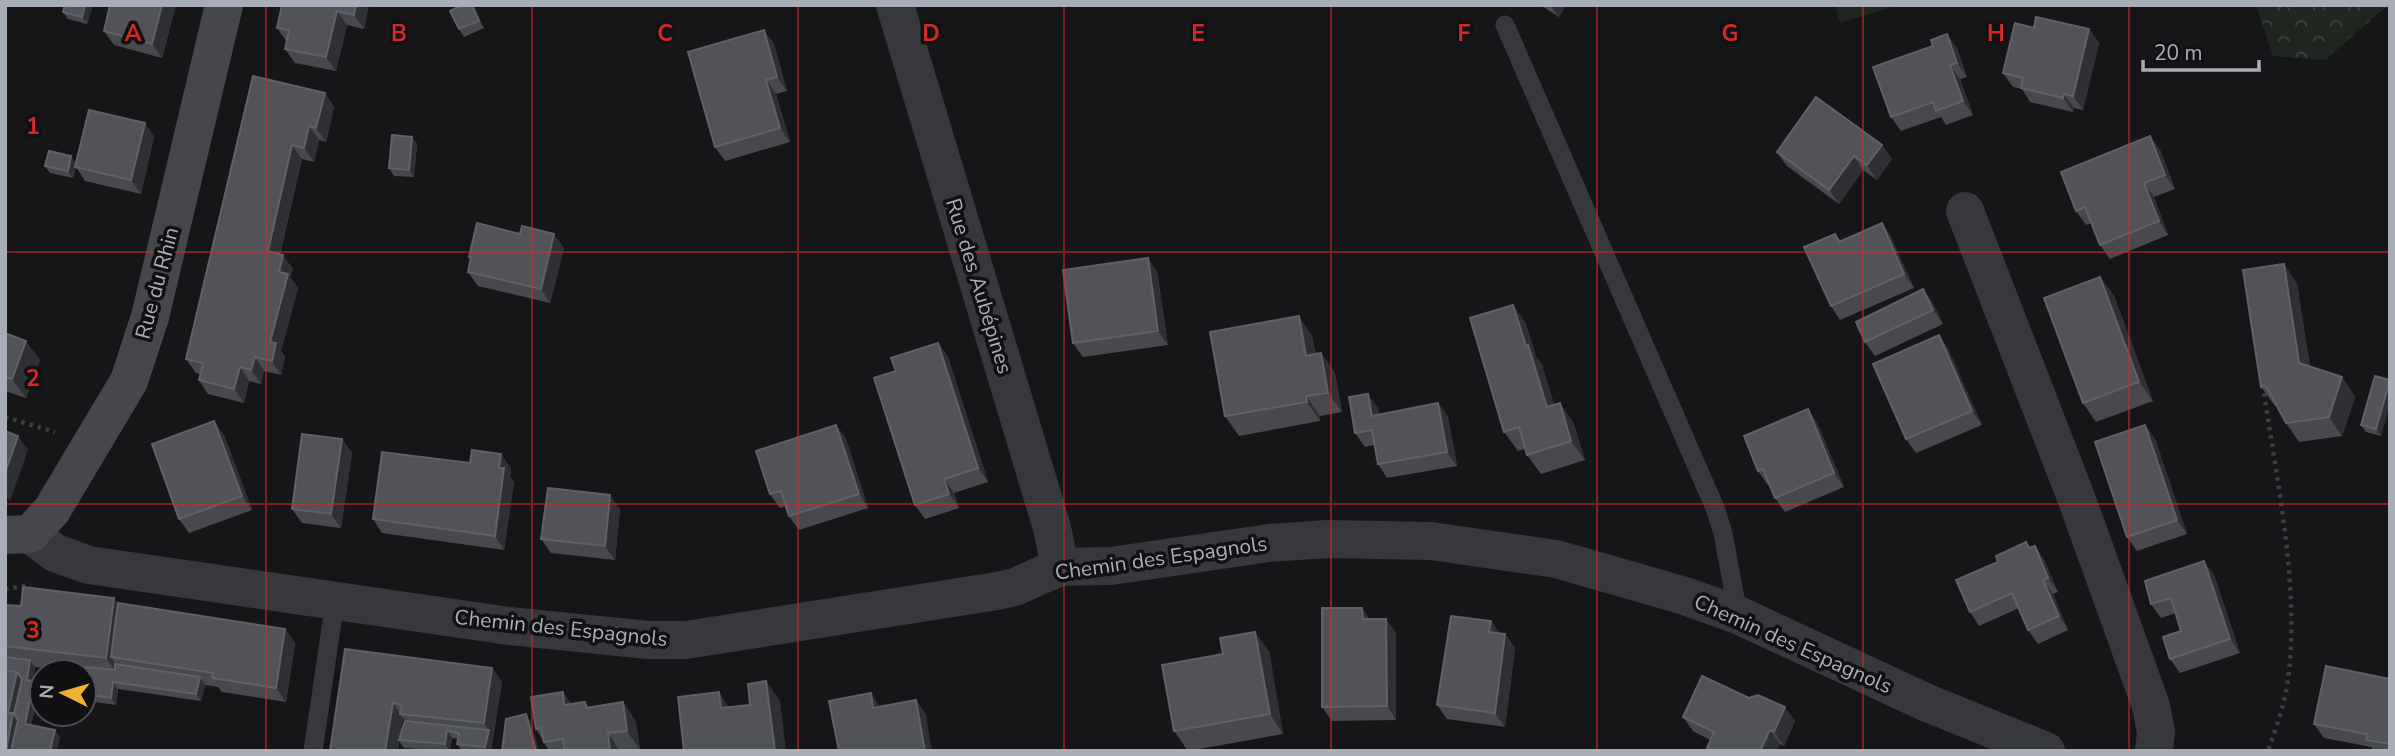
<svg xmlns="http://www.w3.org/2000/svg" width="2395" height="756" font-family="'Nunito Sans',sans-serif">
  <defs>
    <pattern id="forest-crowns" width="20" height="18" patternUnits="userSpaceOnUse" patternTransform="scale(1.75)"><rect width="20" height="18" fill="#1e261f"/><path d="M2 6a3 3 0 1 1 6 0M12 15a3 3 0 1 1 6 0" fill="none" stroke="#3c433d"/></pattern>
  </defs>
  <rect width="100%" height="100%" fill="#161618"/>
  <path fill="#1e261f" d="M1835,5H1898L1840,23Z"/>
  <path fill="url(#forest-crowns)" d="M2256,5H2388L2325,60L2273,56Z"/>
  <g fill="none" stroke-linecap="round" stroke-linejoin="round">
    <g stroke="#3d3f44" stroke-width="4.5" stroke-dasharray="3.5 5" stroke-linecap="butt">
      <path d="M2263,385C2276,479 2306,613 2283,705C2279,720 2273,736 2268,751"/>
      <path d="M5,417L55,432"/>
      <path d="M5,589L31,585"/>
    </g>
    <g stroke="#37383d" stroke-width="19">
      <path d="M1505,25L1715,508L1723,533L1738,615"/>
      <path d="M313,751L335,601"/>
    </g>
    <g stroke="#37383d" stroke-width="38">
      <path d="M895,5L1052,528L1060,567"/>
      <path d="M1965,211L2077,500L2151,706L2156,732L2154,751"/>
      <path d="M30,534L55,553L89,565L509,626L648,640H686L997,591L1015,587L1060,567L1111,566L1269,543L1327,539L1431,541L1556,559L1685,596L1738,615L1925,702L2046,751"/>
    </g>
    <path stroke="#45474d" stroke-width="38" d="M5,535L30,534L52,510L129,381L150,317L224,5"/>
  </g>
  <g fill="#47494d" fill-rule="evenodd">
    <path d="M65,5H93L87,24L68,19L63,12Z"/>
    <path d="M110,5H176L162,58L114,45L104,31Z"/>
    <path d="M282,5H369L364,29L347,25L336,71L295,63L285,49L287,42L277,28Z"/>
    <path d="M462,5H473L484,28L464,37L459,29Z"/>
    <path d="M1540,5H1566L1559,17Z"/>
    <path d="M2034,28L2089,29L2099,43L2083,110L2074,108L2073,112L2030,102L2022,89L2013,87L2003,73Z"/>
    <path d="M764,30L774,44L787,91L776,94L790,142L725,161L715,147Z"/>
    <path d="M1957,48L1967,77L1960,79L1973,115L1946,125L1941,117L1901,131L1891,117Z"/>
    <path d="M253,76L325,93L334,107L326,142L319,140L314,162L302,159L280,254L293,269L290,277L298,288L281,351L285,357L281,375L264,371L261,384L249,381L244,403L208,394L199,380L200,374L196,373L186,359Z"/>
    <path d="M145,123L154,137L141,194L85,181L76,167L73,178L50,173L45,166L76,163Z"/>
    <path d="M2150,136L2160,150L2175,189L2154,197L2168,235L2110,259L2100,245L2091,223L2086,225L2076,211Z"/>
    <path d="M412,137L417,144L414,177L394,176L389,168Z"/>
    <path d="M1882,145L1892,159L1877,180L1863,170L1839,204L1787,166L1777,152Z"/>
    <path d="M1882,223L1891,237L1914,288L1840,320L1831,306L1835,234L1841,241Z"/>
    <path d="M564,248L550,303L478,286L468,272L471,259L469,257Z"/>
    <path d="M1148,258L1157,272L1168,345L1083,357L1073,343Z"/>
    <path d="M2284,264L2297,284L2310,367L2342,377L2355,397L2342,436L2299,442L2286,423L2277,406H2275L2261,387Z"/>
    <path d="M2100,277L2114,296L2153,401L2096,422L2083,403Z"/>
    <path d="M1923,289L1933,303L1943,324L1875,356L1865,342Z"/>
    <path d="M1513,305L1526,324L1536,357L1542,365L1554,405L1573,422L1585,460L1541,474L1527,455L1525,449L1518,451L1504,432Z"/>
    <path d="M5,333L40,360L26,398L5,391Z"/>
    <path d="M1939,335L1948,349L1982,425L1916,453L1906,439Z"/>
    <path d="M1312,336L1316,354L1321,353L1335,373L1342,412L1320,416V421L1239,436L1225,416Z"/>
    <path d="M938,343L948,357L988,482L954,493L959,508L925,519L915,505L896,371Z"/>
    <path d="M2390,380L2381,436L2366,432L2361,425Z"/>
    <path d="M1438,403L1448,417L1457,466L1387,478L1378,464L1374,445L1365,447L1355,433L1378,408L1379,414Z"/>
    <path d="M1808,409L1817,423L1844,487L1785,512L1775,498L1770,484L1768,485L1758,471Z"/>
    <path d="M836,425L846,439L868,508L799,530L789,516L786,506L780,508L770,494Z"/>
    <path d="M2145,425L2155,439L2187,534L2137,551L2127,537Z"/>
    <path d="M224,435L252,510L189,533L179,519Z"/>
    <path d="M342,439L352,453L341,528L302,523L292,509Z"/>
    <path d="M511,468L510,477L514,482L504,550L382,533L373,519Z"/>
    <path d="M620,509L615,560L551,553L541,539Z"/>
    <path d="M2026,542L2030,548L2035,546L2044,560L2058,592L2053,594L2068,630L2038,644L2028,630L2019,608L1979,626L1970,612L1998,562Z"/>
    <path d="M2214,575L2240,653L2180,673L2170,659L2181,631L2176,613L2161,618L2151,604Z"/>
    <path d="M114,598L118,603L285,629L295,643L286,702L222,692L218,687L205,685L201,701L118,689L116,705L88,701L84,695L85,673L84,672H74L35,667L33,681H34L39,688L31,726L55,730L60,738L5,751V605H15Z"/>
    <path d="M1370,619H1386L1396,633V720L1332,721L1322,707Z"/>
    <path d="M1491,621L1499,633L1505,634L1515,648L1505,727L1447,719L1437,705Z"/>
    <path d="M345,649L492,668L502,682L491,751H462L457,744L458,739L452,738L450,751L404,748L399,741L398,751H330ZM403,718L405,721L400,738Z"/>
    <path d="M1269,651L1283,734L1188,751L1174,731Z"/>
    <path d="M2390,679V751H2374L2371,747L2324,738L2314,724Z"/>
    <path d="M563,692L571,704L585,702L589,707L623,702L636,722L640,750L549,751L536,729Z"/>
    <path d="M1683,717L1795,721L1784,746L1780,744L1777,751H1708L1707,748L1710,740L1693,731Z"/>
  </g>
  <g fill="#2f3033">
    <path d="M85,5H93L87,24L82,17Z"/>
    <path d="M162,5H176L162,58L152,44Z"/>
    <path d="M356,5H369L364,29L354,15Z"/>
    <path d="M472,5L475,9L484,28L479,21Z"/>
    <path d="M1550,5H1566L1559,17Z"/>
    <path d="M337,11L347,25L336,71L326,57Z"/>
    <path d="M2089,29L2099,43L2083,110L2073,96Z"/>
    <path d="M764,30L774,44L787,91L777,77Z"/>
    <path d="M1947,34L1957,48L1967,77L1957,63Z"/>
    <path d="M1950,65L1960,79L1973,115L1963,101Z"/>
    <path d="M766,80L776,94L790,142L780,128Z"/>
    <path d="M325,93L334,107L326,142L316,128Z"/>
    <path d="M2064,94L2074,108L2073,112L2063,98Z"/>
    <path d="M145,123L154,137L141,194L131,180Z"/>
    <path d="M309,126L319,140L314,162L304,148Z"/>
    <path d="M2150,136L2160,150L2175,189L2165,175Z"/>
    <path d="M412,137L417,144L414,177L409,170Z"/>
    <path d="M292,145L302,159L277,265L268,251Z"/>
    <path d="M1882,145L1892,159L1877,180L1867,165Z"/>
    <path d="M71,156L76,163L73,178L68,171Z"/>
    <path d="M1854,156L1863,170L1839,204L1829,190Z"/>
    <path d="M2144,183L2154,197L2168,235L2159,221Z"/>
    <path d="M1882,223L1891,237L1914,288L1904,274Z"/>
    <path d="M554,234L564,248L550,303L541,289Z"/>
    <path d="M283,255L293,269L290,277L298,288L281,351L285,357L281,375L272,361L270,342L279,272Z"/>
    <path d="M1148,258L1157,272L1168,345L1158,331Z"/>
    <path d="M2284,264L2297,284L2312,383L2299,363Z"/>
    <path d="M2100,277L2114,296L2153,401L2139,382Z"/>
    <path d="M1923,289L1933,303L1943,324L1933,310Z"/>
    <path d="M1513,305L1526,324L1536,357L1542,365L1561,426L1547,407L1526,346Z"/>
    <path d="M1299,316L1312,336L1320,375L1306,356Z"/>
    <path d="M1939,335L1948,349L1982,425L1972,411Z"/>
    <path d="M26,341L40,360L26,398L12,379Z"/>
    <path d="M938,343L948,357L988,482L978,468Z"/>
    <path d="M1321,353L1335,373L1342,412L1328,393Z"/>
    <path d="M255,357L264,371L261,384L251,370Z"/>
    <path d="M240,367L249,381L244,403L234,389Z"/>
    <path d="M2342,377L2355,397L2342,436L2329,417Z"/>
    <path d="M2390,380V405L2381,436L2376,429Z"/>
    <path d="M1368,394L1378,408L1382,430L1372,416Z"/>
    <path d="M1306,396L1320,416V421L1307,402Z"/>
    <path d="M1438,403L1448,417L1457,466L1447,452Z"/>
    <path d="M1560,403L1573,422L1585,460L1571,441Z"/>
    <path d="M1808,409L1817,423L1844,487L1834,473Z"/>
    <path d="M214,421L224,435L252,510L242,496Z"/>
    <path d="M836,425L846,439L868,508L859,494Z"/>
    <path d="M2145,425L2155,439L2187,534L2177,520Z"/>
    <path d="M18,436L28,450L10,501L5,494V473Z"/>
    <path d="M342,439L352,453L341,528L331,514Z"/>
    <path d="M501,454L511,468L510,477L514,482L504,550L495,536Z"/>
    <path d="M944,479L954,493L959,508L949,494Z"/>
    <path d="M610,495L620,509L615,560L605,546Z"/>
    <path d="M2035,546L2044,560L2058,592L2048,578Z"/>
    <path d="M2204,561L2214,575L2240,653L2230,639Z"/>
    <path d="M2043,580L2053,594L2068,630L2059,616Z"/>
    <path d="M114,598L128,617L111,657L121,671L120,678L106,658Z"/>
    <path d="M1362,608L1372,622L1363,619Z"/>
    <path d="M1386,619L1396,633V720L1387,706Z"/>
    <path d="M1491,621L1501,635L1489,632Z"/>
    <path d="M285,629L295,643L286,702L276,688Z"/>
    <path d="M1255,632L1269,651L1283,734L1270,714Z"/>
    <path d="M1505,634L1515,648L1505,727L1495,713Z"/>
    <path d="M30,660L35,667L32,687L27,680Z"/>
    <path d="M492,668L502,682L491,751H488L485,747L489,730L484,723Z"/>
    <path d="M17,672L27,686L19,751H6L8,713Z"/>
    <path d="M200,677L205,685L201,701L196,694Z"/>
    <path d="M34,681L39,688L30,732L25,724Z"/>
    <path d="M766,681L780,701L786,751H775Z"/>
    <path d="M113,682L118,689L116,705L111,698Z"/>
    <path d="M563,692L576,712L564,705Z"/>
    <path d="M719,692L732,712L721,708Z"/>
    <path d="M871,693L880,707L873,708Z"/>
    <path d="M916,700L926,714L932,751H925Z"/>
    <path d="M623,702L636,722L640,750L627,731Z"/>
    <path d="M393,703L403,718L398,751H385Z"/>
    <path d="M1785,707L1795,721L1784,746L1774,732Z"/>
    <path d="M526,714L531,722L539,751H536Z"/>
    <path d="M55,730L60,738L57,751H50Z"/>
    <path d="M447,730L452,738L450,751L445,744Z"/>
    <path d="M1770,730L1780,744L1777,751H1760Z"/>
    <path d="M608,733L620,751H610Z"/>
  </g>
  <g fill="#525359" stroke="#5f6168" stroke-width="2">
    <path d="M65,5H85L82,17L63,12Z"/>
    <path d="M110,5H162L152,44L104,31Z"/>
    <path d="M282,5H356L354,15L337,11L326,57L285,49L289,30L277,28Z"/>
    <path d="M462,5H472L479,21L459,29L450,11Z"/>
    <path d="M2036,17L2089,29L2073,96L2064,94L2063,98L2021,88L2023,78L2003,73L2015,23L2034,28Z"/>
    <path d="M764,30L777,77L766,80L780,128L715,147L688,52Z"/>
    <path d="M1947,34L1957,63L1950,65L1963,101L1936,111L1933,102L1891,117L1873,67L1933,46L1931,40Z"/>
    <path d="M253,76L325,93L316,128L309,126L304,148L292,145L268,251L283,255L279,272L288,274L270,342L276,343L272,361L255,357L251,370L240,367L234,389L199,380L203,363L186,359Z"/>
    <path d="M1816,97L1882,145L1867,165L1854,156L1829,190L1777,152Z"/>
    <path d="M89,110L145,123L131,180L75,167Z"/>
    <path d="M392,135L412,137L409,170L389,168Z"/>
    <path d="M2150,136L2165,175L2144,183L2159,221L2100,245L2085,207L2076,211L2061,172Z"/>
    <path d="M49,151L71,156L68,171L45,166Z"/>
    <path d="M477,223L520,234L522,226L554,234L541,289L468,272L471,257H469Z"/>
    <path d="M1882,223L1904,274L1831,306L1804,247L1835,234L1839,242Z"/>
    <path d="M1148,258L1158,331L1073,343L1063,270Z"/>
    <path d="M2284,264L2299,363L2342,377L2329,417L2286,423L2266,386L2261,387L2243,270Z"/>
    <path d="M2100,277L2139,382L2083,403L2044,298Z"/>
    <path d="M1923,289L1933,310L1865,342L1856,322Z"/>
    <path d="M1513,305L1526,346L1528,345L1547,407L1560,403L1571,441L1527,455L1519,427L1504,432L1470,318Z"/>
    <path d="M1299,316L1306,356L1321,353L1328,393L1306,396L1307,402L1225,416L1210,332Z"/>
    <path d="M5,333L26,341L12,379L5,377Z"/>
    <path d="M1939,335L1972,411L1906,439L1873,364Z"/>
    <path d="M938,343L978,468L944,479L949,494L915,505L874,378L896,371L891,358Z"/>
    <path d="M2375,376L2390,380L2376,429L2361,425Z"/>
    <path d="M1368,394L1372,416L1438,403L1447,452L1378,464L1372,430L1355,433L1349,397Z"/>
    <path d="M1808,409L1834,473L1775,498L1763,469L1758,471L1744,436Z"/>
    <path d="M214,421L242,496L179,519L152,444Z"/>
    <path d="M836,425L859,494L789,516L781,491L770,494L756,451Z"/>
    <path d="M2145,425L2177,520L2127,537L2095,442Z"/>
    <path d="M5,431L18,436L5,473Z"/>
    <path d="M302,434L342,439L331,514L292,509Z"/>
    <path d="M472,450L501,454L499,468H504L495,536L373,519L382,452L470,463Z"/>
    <path d="M548,488L610,495L605,546L541,539Z"/>
    <path d="M2026,542L2029,548L2035,546L2048,578L2043,580L2059,616L2028,630L2012,593L1970,612L1956,580L1998,562L1996,556Z"/>
    <path d="M2204,561L2230,639L2170,659L2163,637L2181,631L2171,598L2151,604L2145,581Z"/>
    <path d="M23,587L114,598L106,658L5,646V605L21,606Z"/>
    <path d="M118,603L285,629L276,688L212,678L213,673L111,657Z"/>
    <path d="M1322,608H1362L1363,619H1386L1387,706L1322,707Z"/>
    <path d="M1451,616L1491,621L1489,632L1505,634L1495,713L1437,705Z"/>
    <path d="M1255,632L1270,714L1174,731L1162,665L1223,654L1220,638Z"/>
    <path d="M345,649L492,668L484,723L400,714L402,705L393,703L385,751H330Z"/>
    <path d="M5,657L30,660L27,680L34,681L25,724L55,730L50,751H11L18,720L14,714L22,679L17,672L5,670Z"/>
    <path d="M115,664L200,677L196,694L113,682L111,698L84,694L86,667L115,670Z"/>
    <path d="M2326,666L2390,679V744L2366,740L2367,734L2314,724Z"/>
    <path d="M5,670L17,672L8,713H13L6,751H5Z"/>
    <path d="M1702,676L1749,698L1758,695L1785,707L1774,732L1770,730L1760,751H1712L1707,748L1714,732L1683,717Z"/>
    <path d="M766,681L775,751H684L678,697L719,692L721,708L750,705L748,684Z"/>
    <path d="M563,692L564,705L585,702L586,708L623,702L627,731L608,733L610,751H565L563,739L544,742L541,728L536,729L531,697Z"/>
    <path d="M871,693L873,708L916,700L925,751H839L829,701Z"/>
    <path d="M526,714L536,751H502L506,719Z"/>
    <path d="M405,721L489,730L485,747L457,744L459,734L447,730L445,744L399,740Z"/>
  </g>
  <path fill="none" stroke="#d62828" stroke-width="2" stroke-opacity="0.55" d="M266,5V751M532,5V751M798,5V751M1064,5V751M1331,5V751M1597,5V751M1863,5V751M2129,5V751M5,252H2390M5,504H2390"/>
  <g text-anchor="middle" stroke-width="7" stroke-linejoin="round" paint-order="stroke">
    <g font-size="21" fill="#a8adb8" stroke="#111113">
      <text transform="translate(157 283) rotate(-75)" y="7">Rue du Rhin</text>
      <text transform="translate(979 286) rotate(73)" y="7">Rue des Aubépines</text>
      <text transform="translate(1161 558) rotate(-8)" y="7">Chemin des Espagnols</text>
      <text transform="translate(561 628) rotate(6)" y="7">Chemin des Espagnols</text>
      <text transform="translate(1793 644) rotate(24)" y="7">Chemin des Espagnols</text>
    </g>
  </g>
  <g font-size="23" text-anchor="middle" font-weight="bold" fill="#d62828" stroke="#111113" stroke-width="7" stroke-linejoin="round" paint-order="stroke">
    <text x="133" y="41">A</text>
    <text x="399" y="41">B</text>
    <text x="665" y="41">C</text>
    <text x="931" y="41">D</text>
    <text x="1198" y="41">E</text>
    <text x="1464" y="41">F</text>
    <text x="1730" y="41">G</text>
    <text x="1996" y="41">H</text>
    <text x="33" y="134">1</text>
    <text x="33" y="386">2</text>
    <text x="33" y="638">3</text>
  </g>
  <rect width="2395" height="756" fill="none" stroke="#a8adb8" stroke-width="14"/>
  <g transform="translate(63 693) rotate(275)"><circle r="33" fill="#111113" stroke="#4d4f55" stroke-width="2"/>
  <path d="M0-5L12 26L0 18L-12 26Z" fill="#f2b134"/>
  <text y="-10" font-size="19" font-weight="bold" text-anchor="middle" fill="#a8adb8">N</text>
  </g>
  <path d="M2143 60v10h116v-10" fill="none" stroke="#a8adb8" stroke-width="3.5"/>
  <text x="2154" y="60" font-size="21" fill="#a8adb8" stroke="#111113" stroke-width="5" paint-order="stroke">20 m</text>
</svg>
